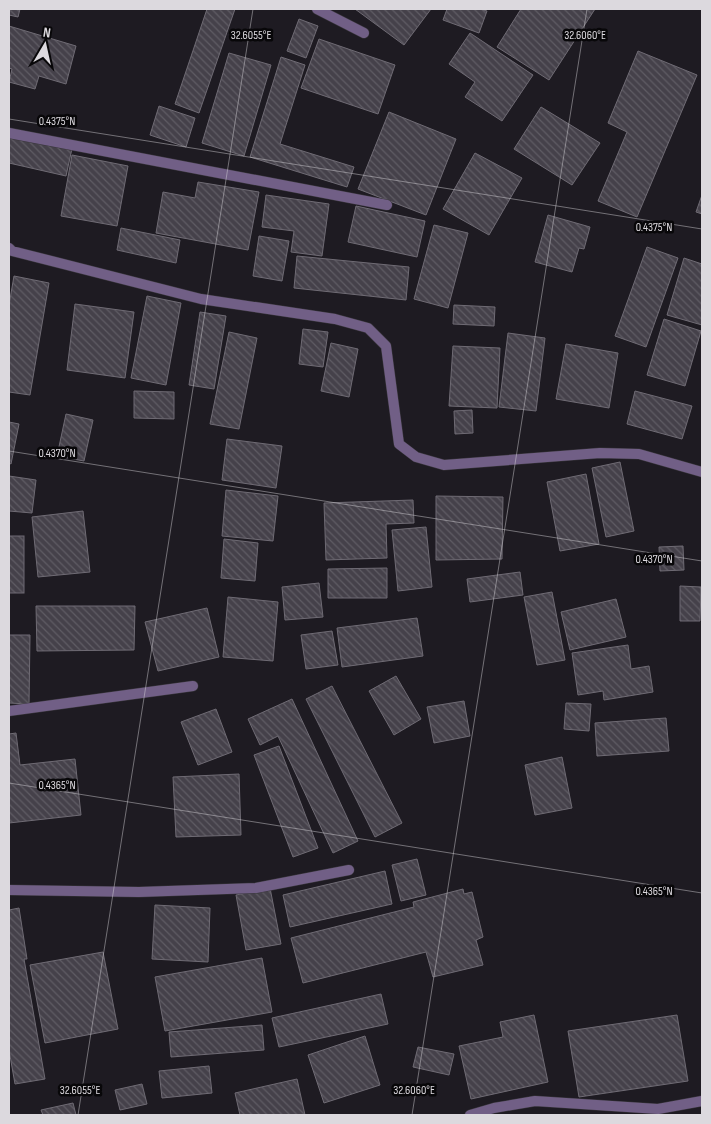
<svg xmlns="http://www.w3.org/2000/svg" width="711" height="1124" font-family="'Sofia Sans Condensed',sans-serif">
  <defs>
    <pattern id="building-back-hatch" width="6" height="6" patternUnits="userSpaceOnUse" patternTransform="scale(1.25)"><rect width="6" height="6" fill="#45414a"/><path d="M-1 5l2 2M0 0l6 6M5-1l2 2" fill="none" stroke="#5f5c64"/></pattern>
  </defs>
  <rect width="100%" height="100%" fill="#1e1b22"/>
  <g fill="url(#building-back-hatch)" stroke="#6f6b74">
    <path d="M9,9H20L18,17L9,15Z"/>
    <path d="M207,9H235L199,113L175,104Z"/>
    <path d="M355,9H431L404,45Z"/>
    <path d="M447,9H480L487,11L479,33L443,20Z"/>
    <path d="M521,9H595L549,80L497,47Z"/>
    <path d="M299,19L318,26L306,58L287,51Z"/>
    <path d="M9,26L76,46L66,84L39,76L35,89L9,82L12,69L9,68Z"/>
    <path d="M470,33L533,75L502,121L465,97L475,82L449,64Z"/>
    <path d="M319,39L395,65L378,114L301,88Z"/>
    <path d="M638,51L697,75L637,217L598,201L627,132L608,123Z"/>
    <path d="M229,53L271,65L244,156L202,143Z"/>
    <path d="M281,57L305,65L280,144L354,167L347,187L250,157Z"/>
    <path d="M159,106L195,118L186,147L150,135Z"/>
    <path d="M541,107L600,143L572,185L514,149Z"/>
    <path d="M389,112L456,139L426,215L358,189Z"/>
    <path d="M9,133L73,144L66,176L9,163Z"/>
    <path d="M475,153L522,178L489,235L443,209Z"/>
    <path d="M72,155L128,166L117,226L61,216Z"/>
    <path d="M198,182L259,192L248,250L156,233L163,192L195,198Z"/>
    <path d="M266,195L329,204L322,256L291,252L294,231L262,227Z"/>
    <path d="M702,195V214L696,212Z"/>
    <path d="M356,206L425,221L417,257L348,242Z"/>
    <path d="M548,215L590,227L584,249L579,248L572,272L535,262Z"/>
    <path d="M434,225L468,233L448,308L414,299Z"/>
    <path d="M121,228L180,240L176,263L117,250Z"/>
    <path d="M259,236L289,241L282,281L253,276Z"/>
    <path d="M647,247L678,258L646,347L615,336Z"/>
    <path d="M297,256L409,267L406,300L294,288Z"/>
    <path d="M684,258L702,264V325L667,315Z"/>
    <path d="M14,276L49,283L30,395L9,392V305Z"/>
    <path d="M147,296L181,303L166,385L131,378Z"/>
    <path d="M75,304L134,312L125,378L67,370Z"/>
    <path d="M454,305L495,307L494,326L453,324Z"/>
    <path d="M200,312L226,316L214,389L189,385Z"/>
    <path d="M664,319L701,331L685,386L647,375Z"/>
    <path d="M303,329L328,332L323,367L299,364Z"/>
    <path d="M229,332L257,338L239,429L210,424Z"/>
    <path d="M508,333L545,338L536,411L499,407Z"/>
    <path d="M331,343L358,349L349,397L321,391Z"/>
    <path d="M566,344L618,353L609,408L556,399Z"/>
    <path d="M453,346L500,348L497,408L449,406Z"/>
    <path d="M134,391L174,392V419L134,418Z"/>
    <path d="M635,391L692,406L682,439L627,424Z"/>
    <path d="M472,410L473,433L455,434L454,411Z"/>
    <path d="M66,414L93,420L84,461L57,456Z"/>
    <path d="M9,422L19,424L11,464L9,463Z"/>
    <path d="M227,439L282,446L276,488L222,480Z"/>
    <path d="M620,462L634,531L606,537L592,468Z"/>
    <path d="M586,474L599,544L560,551L547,482Z"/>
    <path d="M9,476L36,480L32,513L9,511Z"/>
    <path d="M226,490L278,496L273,541L222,536Z"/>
    <path d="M436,496L503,497L502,559L436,560Z"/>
    <path d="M413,500L414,523L386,524L387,558L326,560L324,503Z"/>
    <path d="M83,511L90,572L38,577L32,517Z"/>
    <path d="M426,527L432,587L398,591L392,530Z"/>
    <rect x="9" y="536" width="15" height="57"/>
    <path d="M224,539L258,543L255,581L221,578Z"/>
    <path d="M683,546L684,570L660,571L659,547Z"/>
    <path d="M387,568V598H328V569Z"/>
    <path d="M520,572L523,595L470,602L467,579Z"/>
    <path d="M319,583L323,617L285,620L282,587Z"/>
    <path d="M680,586L701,587L700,621H680Z"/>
    <path d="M552,592L565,660L537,665L524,597Z"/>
    <path d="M228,597L278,602L273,661L223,657Z"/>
    <path d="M616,599L626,637L570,650L561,612Z"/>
    <path d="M36,606H135L134,650L37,651Z"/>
    <path d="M207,608L219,657L158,671L145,622Z"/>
    <path d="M417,618L423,656L342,667L337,628Z"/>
    <path d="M332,631L338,665L306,669L301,635Z"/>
    <path d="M9,635H30L29,704L9,703Z"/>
    <path d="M628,645L631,669L649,666L653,692L604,700L603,691L578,695L572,653Z"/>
    <path d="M396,676L421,719L394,735L369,691Z"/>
    <path d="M332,686L402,823L375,837L306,699Z"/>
    <path d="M292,699L358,841L333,853L278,736L260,745L248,719Z"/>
    <path d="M464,701L470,736L434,743L427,707Z"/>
    <path d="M566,703L591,704L589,731L564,729Z"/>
    <path d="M216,709L232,752L198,765L181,722Z"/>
    <path d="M666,718L669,751L597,756L595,723Z"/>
    <path d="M16,733L20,765L75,759L81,815L9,823V734Z"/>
    <path d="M279,746L318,848L293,857L254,755Z"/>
    <path d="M562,757L572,808L535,815L525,765Z"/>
    <path d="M239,774L241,835L176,837L173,777Z"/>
    <path d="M417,859L426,895L401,901L392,865Z"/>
    <path d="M385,871L392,904L290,927L283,895Z"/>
    <path d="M270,888L281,944L246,950L236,895Z"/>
    <path d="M463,889L464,894L472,892L483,937L476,940L483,965L433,977L426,952L303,983L291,938L414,907L413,902Z"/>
    <path d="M155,905L210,908L208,962L152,959Z"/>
    <path d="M19,908L27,959H24L45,1079L15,1084L9,1050V910Z"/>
    <path d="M103,952L118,1029L45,1043L30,965Z"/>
    <path d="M262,958L272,1012L165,1031L155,977Z"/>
    <path d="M381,994L388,1024L279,1047L272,1018Z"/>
    <path d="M534,1015L548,1082L471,1099L459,1046L503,1037L500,1022Z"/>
    <path d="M677,1015L688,1081L579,1097L568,1031Z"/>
    <path d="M262,1025L264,1050L171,1057L169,1032Z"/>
    <path d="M365,1036L380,1085L324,1103L308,1055Z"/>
    <path d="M418,1047L454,1054L449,1075L413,1067Z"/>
    <path d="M209,1066L212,1093L162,1098L159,1071Z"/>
    <path d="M297,1079L305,1115H240L235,1093Z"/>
    <path d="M142,1084L147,1104L120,1110L115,1090Z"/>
    <path d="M73,1103L76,1115H43L41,1110Z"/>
  </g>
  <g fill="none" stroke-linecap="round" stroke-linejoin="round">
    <g stroke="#39363c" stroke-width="11">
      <g id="minor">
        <path d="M317,9L364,33"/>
        <path d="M9,133L387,205"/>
        <path d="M9,248L12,251L201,299L335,319L368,328L386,346L399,444L416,457L444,465L600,453L639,454L702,472"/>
        <path d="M9,711L193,686"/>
        <path d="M9,890L139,892L256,888L349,870"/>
        <path d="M470,1115L494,1108L535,1101L658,1109L702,1101"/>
      </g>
    </g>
    <use href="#minor" stroke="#715f86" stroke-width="10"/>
  </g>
  <path fill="none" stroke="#dcd9de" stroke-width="1" stroke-opacity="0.45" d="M9,119L702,229M9,451L702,561M9,783L702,893M9,1115H13M78,1115L253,9M412,1115L587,9"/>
  <g font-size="12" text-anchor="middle" fill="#dcd9de" stroke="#080709" stroke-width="5" stroke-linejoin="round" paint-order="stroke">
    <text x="251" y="39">32.6055°E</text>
    <text x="585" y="39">32.6060°E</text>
    <text x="57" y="125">0.4375°N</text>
    <text x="654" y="231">0.4375°N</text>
    <text x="57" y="457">0.4370°N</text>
    <text x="654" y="563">0.4370°N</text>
    <text x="57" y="789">0.4365°N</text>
    <text x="654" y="895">0.4365°N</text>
    <text x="80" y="1094">32.6055°E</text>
    <text x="414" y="1094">32.6060°E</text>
  </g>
  <rect width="711" height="1124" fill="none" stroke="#dcd9de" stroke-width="20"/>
  <g transform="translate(45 45) rotate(9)" stroke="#080709" stroke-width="4" paint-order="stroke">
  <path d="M0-4L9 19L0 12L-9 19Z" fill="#dcd9de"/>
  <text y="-8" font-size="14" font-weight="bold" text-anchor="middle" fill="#dcd9de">N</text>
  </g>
</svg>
